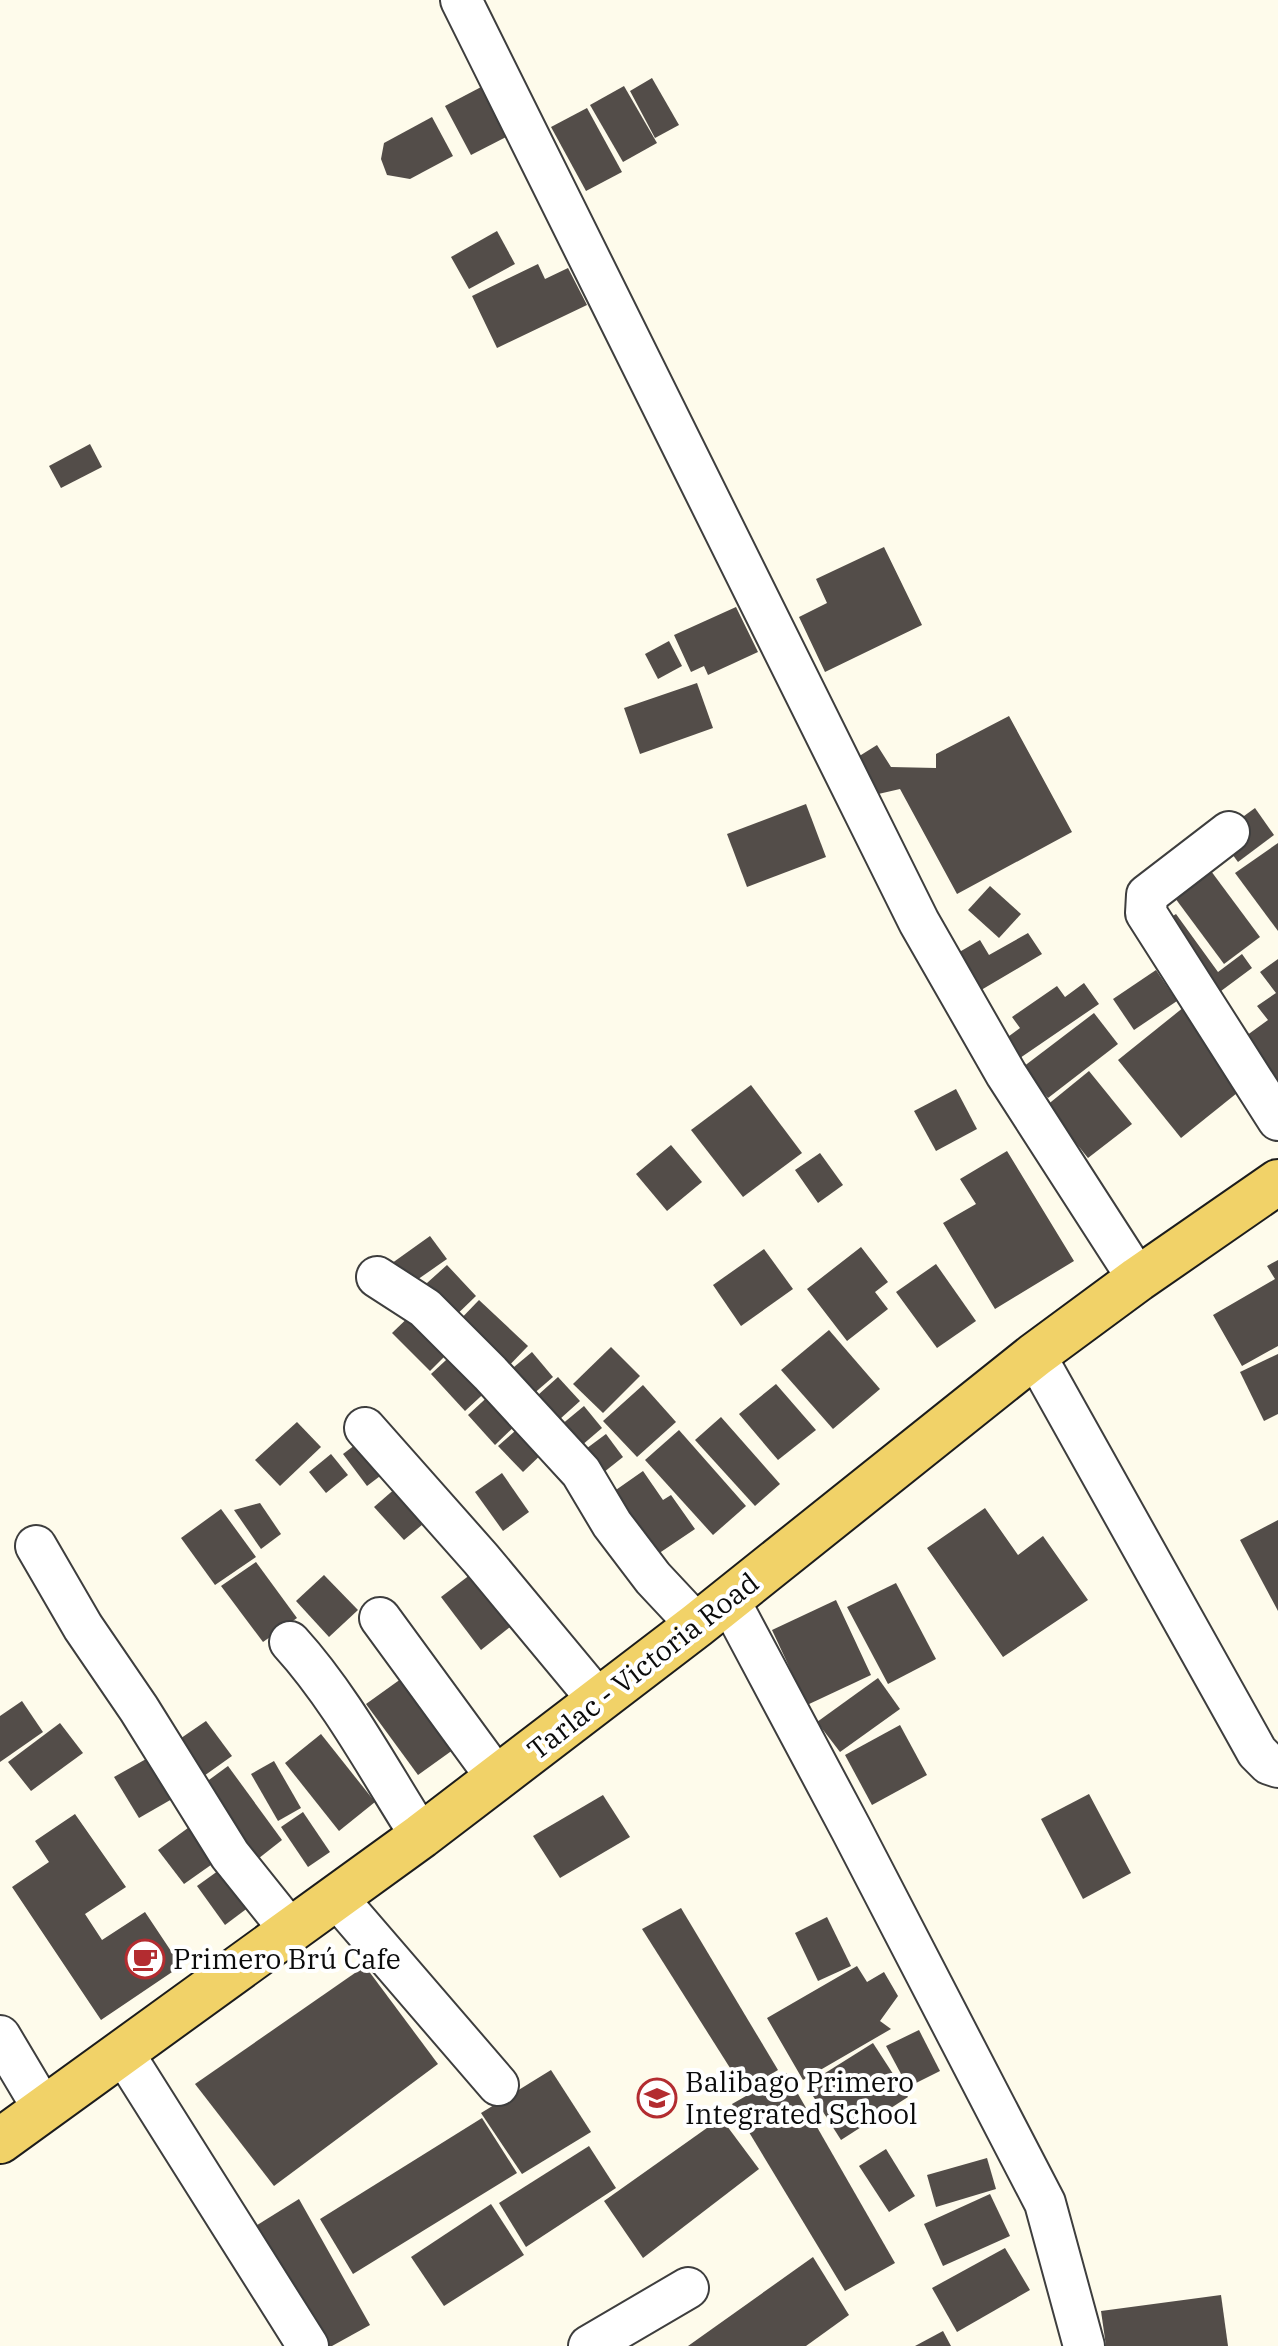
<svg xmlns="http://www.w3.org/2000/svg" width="1278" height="2346" font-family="'IBM Plex Serif',serif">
  <rect width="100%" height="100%" fill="#fefbeb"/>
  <g fill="#534d49">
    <path d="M652,78L679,125L655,138L630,91Z"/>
    <path d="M483,86L508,136L471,155L445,106Z"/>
    <path d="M624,86L657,143L623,162L590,105Z"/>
    <path d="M587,108L622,172L586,191L551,127Z"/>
    <path d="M432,117L453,156L410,179L387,175L381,159L384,143Z"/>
    <path d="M497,231L515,264L469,289L451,257Z"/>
    <path d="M538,264L545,279L568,268L587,305L497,348L472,296Z"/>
    <path d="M90,444L102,467L61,488L49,466Z"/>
    <path d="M884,547L922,625L825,672L799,617L827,603L816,579Z"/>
    <path d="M736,607L758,652L708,675L704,666L691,672L674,635Z"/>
    <path d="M669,641L682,666L658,679L645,654Z"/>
    <path d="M697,683L713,728L640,754L624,708Z"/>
    <path d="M1009,716L1072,832L957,894L900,789L874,795L853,760L877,745L891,767L936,768V754Z"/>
    <path d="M806,804L826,857L747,887L727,834Z"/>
    <path d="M1255,808L1274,835L1238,862L1218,835Z"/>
    <path d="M1278,843V931L1235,873Z"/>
    <path d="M1211,871L1260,937L1224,964L1175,898Z"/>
    <path d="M990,886L1021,914L999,938L968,910Z"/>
    <path d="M1176,914L1218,972L1242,954L1252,968L1221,991L1168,919Z"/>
    <path d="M1028,933L1042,954L971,996L956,954L980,940L989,955Z"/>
    <path d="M1278,959V1094L1239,1041L1268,1020L1257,1006L1276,993L1260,972Z"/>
    <path d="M1156,970L1177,1001L1134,1030L1113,999Z"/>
    <path d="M1084,983L1099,1004L1014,1062L1001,1042L1020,1028L1012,1017L1057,986L1065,997Z"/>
    <path d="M1184,1007L1247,1085L1181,1138L1118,1060Z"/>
    <path d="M1094,1013L1118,1044L1048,1098L1023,1067Z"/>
    <path d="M1089,1071L1132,1124L1088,1158L1046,1106Z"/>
    <path d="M751,1085L802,1153L743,1197L691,1130Z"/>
    <path d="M956,1089L977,1129L936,1151L914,1111Z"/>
    <path d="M671,1145L702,1182L667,1211L636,1174Z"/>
    <path d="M1007,1151L1074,1261L995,1309L943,1223L976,1204L960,1179Z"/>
    <path d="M820,1153L843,1185L818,1203L795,1170Z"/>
    <path d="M430,1236L447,1259L404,1289L388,1266Z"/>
    <path d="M861,1247L888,1282L875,1292L888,1309L847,1341L807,1289Z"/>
    <path d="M764,1249L793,1289L741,1326L713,1285Z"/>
    <path d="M1278,1260V1346L1242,1366L1213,1315L1275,1279L1267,1266Z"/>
    <path d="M936,1264L976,1321L937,1348L896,1292Z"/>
    <path d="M447,1265L476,1296L447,1324L417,1292Z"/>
    <path d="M479,1300L528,1346L502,1373L454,1326Z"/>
    <path d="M417,1309L454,1347L430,1371L392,1333Z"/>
    <path d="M829,1330L880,1389L833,1429L781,1370Z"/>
    <path d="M611,1347L640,1376L603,1413L573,1384Z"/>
    <path d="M459,1348L493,1385L465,1411L431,1374Z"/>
    <path d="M532,1352L553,1377L524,1402L502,1377Z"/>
    <path d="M1278,1354V1414L1264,1421L1240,1372Z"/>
    <path d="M558,1377L580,1401L550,1428L528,1404Z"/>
    <path d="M776,1384L816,1430L778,1460L739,1414Z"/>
    <path d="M643,1385L676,1422L637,1457L603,1421Z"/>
    <path d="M495,1390L522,1419L495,1445L468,1415Z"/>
    <path d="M584,1406L602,1428L574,1452L555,1430Z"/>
    <path d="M721,1417L780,1484L755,1506L695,1440Z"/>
    <path d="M297,1422L321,1447L280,1486L255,1460Z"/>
    <path d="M524,1423L548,1448L523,1472L498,1446Z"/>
    <path d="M679,1430L746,1506L713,1535L645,1460Z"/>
    <path d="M606,1434L623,1457L594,1480L575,1457Z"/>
    <path d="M367,1436L392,1467L367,1486L343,1454Z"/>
    <path d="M331,1454L348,1475L326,1493L309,1472Z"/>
    <path d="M643,1471L663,1500L671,1495L695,1529L649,1560L613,1492Z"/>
    <path d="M502,1473L529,1512L503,1531L475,1492Z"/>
    <path d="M405,1480L435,1514L404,1540L374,1507Z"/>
    <path d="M260,1503L281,1534L261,1549L234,1510Z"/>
    <path d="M985,1508L1018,1555L1043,1536L1088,1600L1003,1657L927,1548Z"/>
    <path d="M221,1509L256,1557L215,1585L181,1538Z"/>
    <path d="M1278,1520V1611L1240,1540Z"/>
    <path d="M256,1562L297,1618L263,1642L221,1586Z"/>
    <path d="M479,1568L519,1620L481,1650L441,1597Z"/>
    <path d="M324,1575L358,1610L329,1637L296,1601Z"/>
    <path d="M896,1583L936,1659L888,1684L847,1607Z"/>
    <path d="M836,1600L871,1675L807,1705L772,1630Z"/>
    <path d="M405,1676L457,1747L418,1775L366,1704Z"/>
    <path d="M878,1678L900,1709L840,1752L817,1722Z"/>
    <path d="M22,1701L43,1732L0,1762V1716Z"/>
    <path d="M206,1721L232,1756L194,1783L168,1747Z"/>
    <path d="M60,1723L83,1753L31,1791L8,1762Z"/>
    <path d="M900,1725L927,1775L872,1805L845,1755Z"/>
    <path d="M321,1734L375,1802L339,1831L285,1763Z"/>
    <path d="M155,1754L179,1795L139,1818L114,1777Z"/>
    <path d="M274,1761L301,1808L278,1821L251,1774Z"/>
    <path d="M228,1766L282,1840L254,1862L198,1788Z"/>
    <path d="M1089,1794L1131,1873L1083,1899L1041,1819Z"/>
    <path d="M603,1795L630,1837L560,1878L533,1836Z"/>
    <path d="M303,1812L330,1852L308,1867L281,1827Z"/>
    <path d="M75,1814L126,1887L85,1914L102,1940L145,1912L181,1966L101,2020L12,1887L49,1862L35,1841Z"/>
    <path d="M192,1825L218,1860L184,1884L158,1850Z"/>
    <path d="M229,1863L257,1901L225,1925L197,1886Z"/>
    <path d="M681,1908L778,2070L744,2090L642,1929Z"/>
    <path d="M827,1917L851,1966L818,1981L795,1933Z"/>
    <path d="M365,1966L438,2064L274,2186L195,2084Z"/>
    <path d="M857,1966L867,1982L884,1972L898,1996L880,2021L891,2029L803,2080L767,2018Z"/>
    <path d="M919,2030L940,2071L908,2087L886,2046Z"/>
    <path d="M873,2043L908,2097L841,2140L806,2085Z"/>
    <path d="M551,2070L591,2132L522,2174L481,2113Z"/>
    <path d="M786,2073L895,2263L845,2291L732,2104Z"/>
    <path d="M482,2118L517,2173L353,2274L320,2219Z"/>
    <path d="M721,2118L759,2169L643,2258L604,2201Z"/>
    <path d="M589,2146L616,2188L526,2247L499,2203Z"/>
    <path d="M886,2149L915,2196L889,2212L859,2166Z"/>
    <path d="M987,2158L996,2189L936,2207L927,2175Z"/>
    <path d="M990,2194L1010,2236L943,2266L924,2224Z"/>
    <path d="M299,2199L370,2325L332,2346H322L254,2227Z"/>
    <path d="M491,2204L524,2255L444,2306L411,2257Z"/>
    <path d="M1005,2248L1030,2290L957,2332L932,2288Z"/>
    <path d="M813,2257L849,2315L806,2346H688Z"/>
    <path d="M1221,2295L1228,2346H1106L1101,2311Z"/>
    <path d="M943,2331L951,2346H915Z"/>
  </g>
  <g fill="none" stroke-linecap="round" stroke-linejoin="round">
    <g stroke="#3e3e3e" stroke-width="44">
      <g id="minor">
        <path d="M461,0L919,922L1006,1074L1138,1279"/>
        <path d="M1229,832L1147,895L1146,913L1278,1120"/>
        <path d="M377,1277L425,1308L490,1373L581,1472L612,1524L653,1578L697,1625"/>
        <path d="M1035,1355L1257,1752L1269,1764L1278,1767"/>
        <path d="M365,1428L481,1559L599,1701"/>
        <path d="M36,1546L83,1627L139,1709L230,1855L290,1930"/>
        <path d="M729,1600L851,1829L1045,2203L1084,2346"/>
        <path d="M380,1618L497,1778"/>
        <path d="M290,1642C341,1698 380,1772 421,1836"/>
        <path d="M336,1897L498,2085"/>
        <path d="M0,2036L44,2110"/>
        <path d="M122,2051L308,2346"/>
        <path d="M589,2346L688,2288"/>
      </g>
    </g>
    <g stroke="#1c1c1c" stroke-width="48">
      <path id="major" d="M0,2141L421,1836L697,1625L1035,1355L1138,1279L1278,1182"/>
    </g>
    <use href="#minor" stroke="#fff" stroke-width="40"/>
    <use href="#major" stroke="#f1d268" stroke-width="44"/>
  </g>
  <defs>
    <g id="cafe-ring" transform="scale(2)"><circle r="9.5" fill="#fff" stroke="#b32c30" stroke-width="1.5"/><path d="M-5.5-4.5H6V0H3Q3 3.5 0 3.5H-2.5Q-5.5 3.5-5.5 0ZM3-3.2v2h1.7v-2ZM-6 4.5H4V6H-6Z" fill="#b32c30"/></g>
    <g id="school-ring" transform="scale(2)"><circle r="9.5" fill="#fff" stroke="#b32c30" stroke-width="1.5"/><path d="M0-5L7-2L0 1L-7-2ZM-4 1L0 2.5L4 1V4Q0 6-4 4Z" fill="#b32c30"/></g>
  </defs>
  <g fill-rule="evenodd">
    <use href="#cafe-ring" x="145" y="1959"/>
    <use href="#school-ring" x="657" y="2098"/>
  </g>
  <g text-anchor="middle" stroke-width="8" stroke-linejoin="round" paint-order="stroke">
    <g font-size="28" fill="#0b0b0b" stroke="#fff">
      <text transform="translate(643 1666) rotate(-38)" y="10">Tarlac - Victoria Road</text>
    </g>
    <g font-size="28" fill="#0b0b0b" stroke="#fff" text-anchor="start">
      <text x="173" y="1969">Primero Brú Cafe</text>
      <text x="685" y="2092">Balibago Primero<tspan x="685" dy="32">Integrated School</tspan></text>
    </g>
  </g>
</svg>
